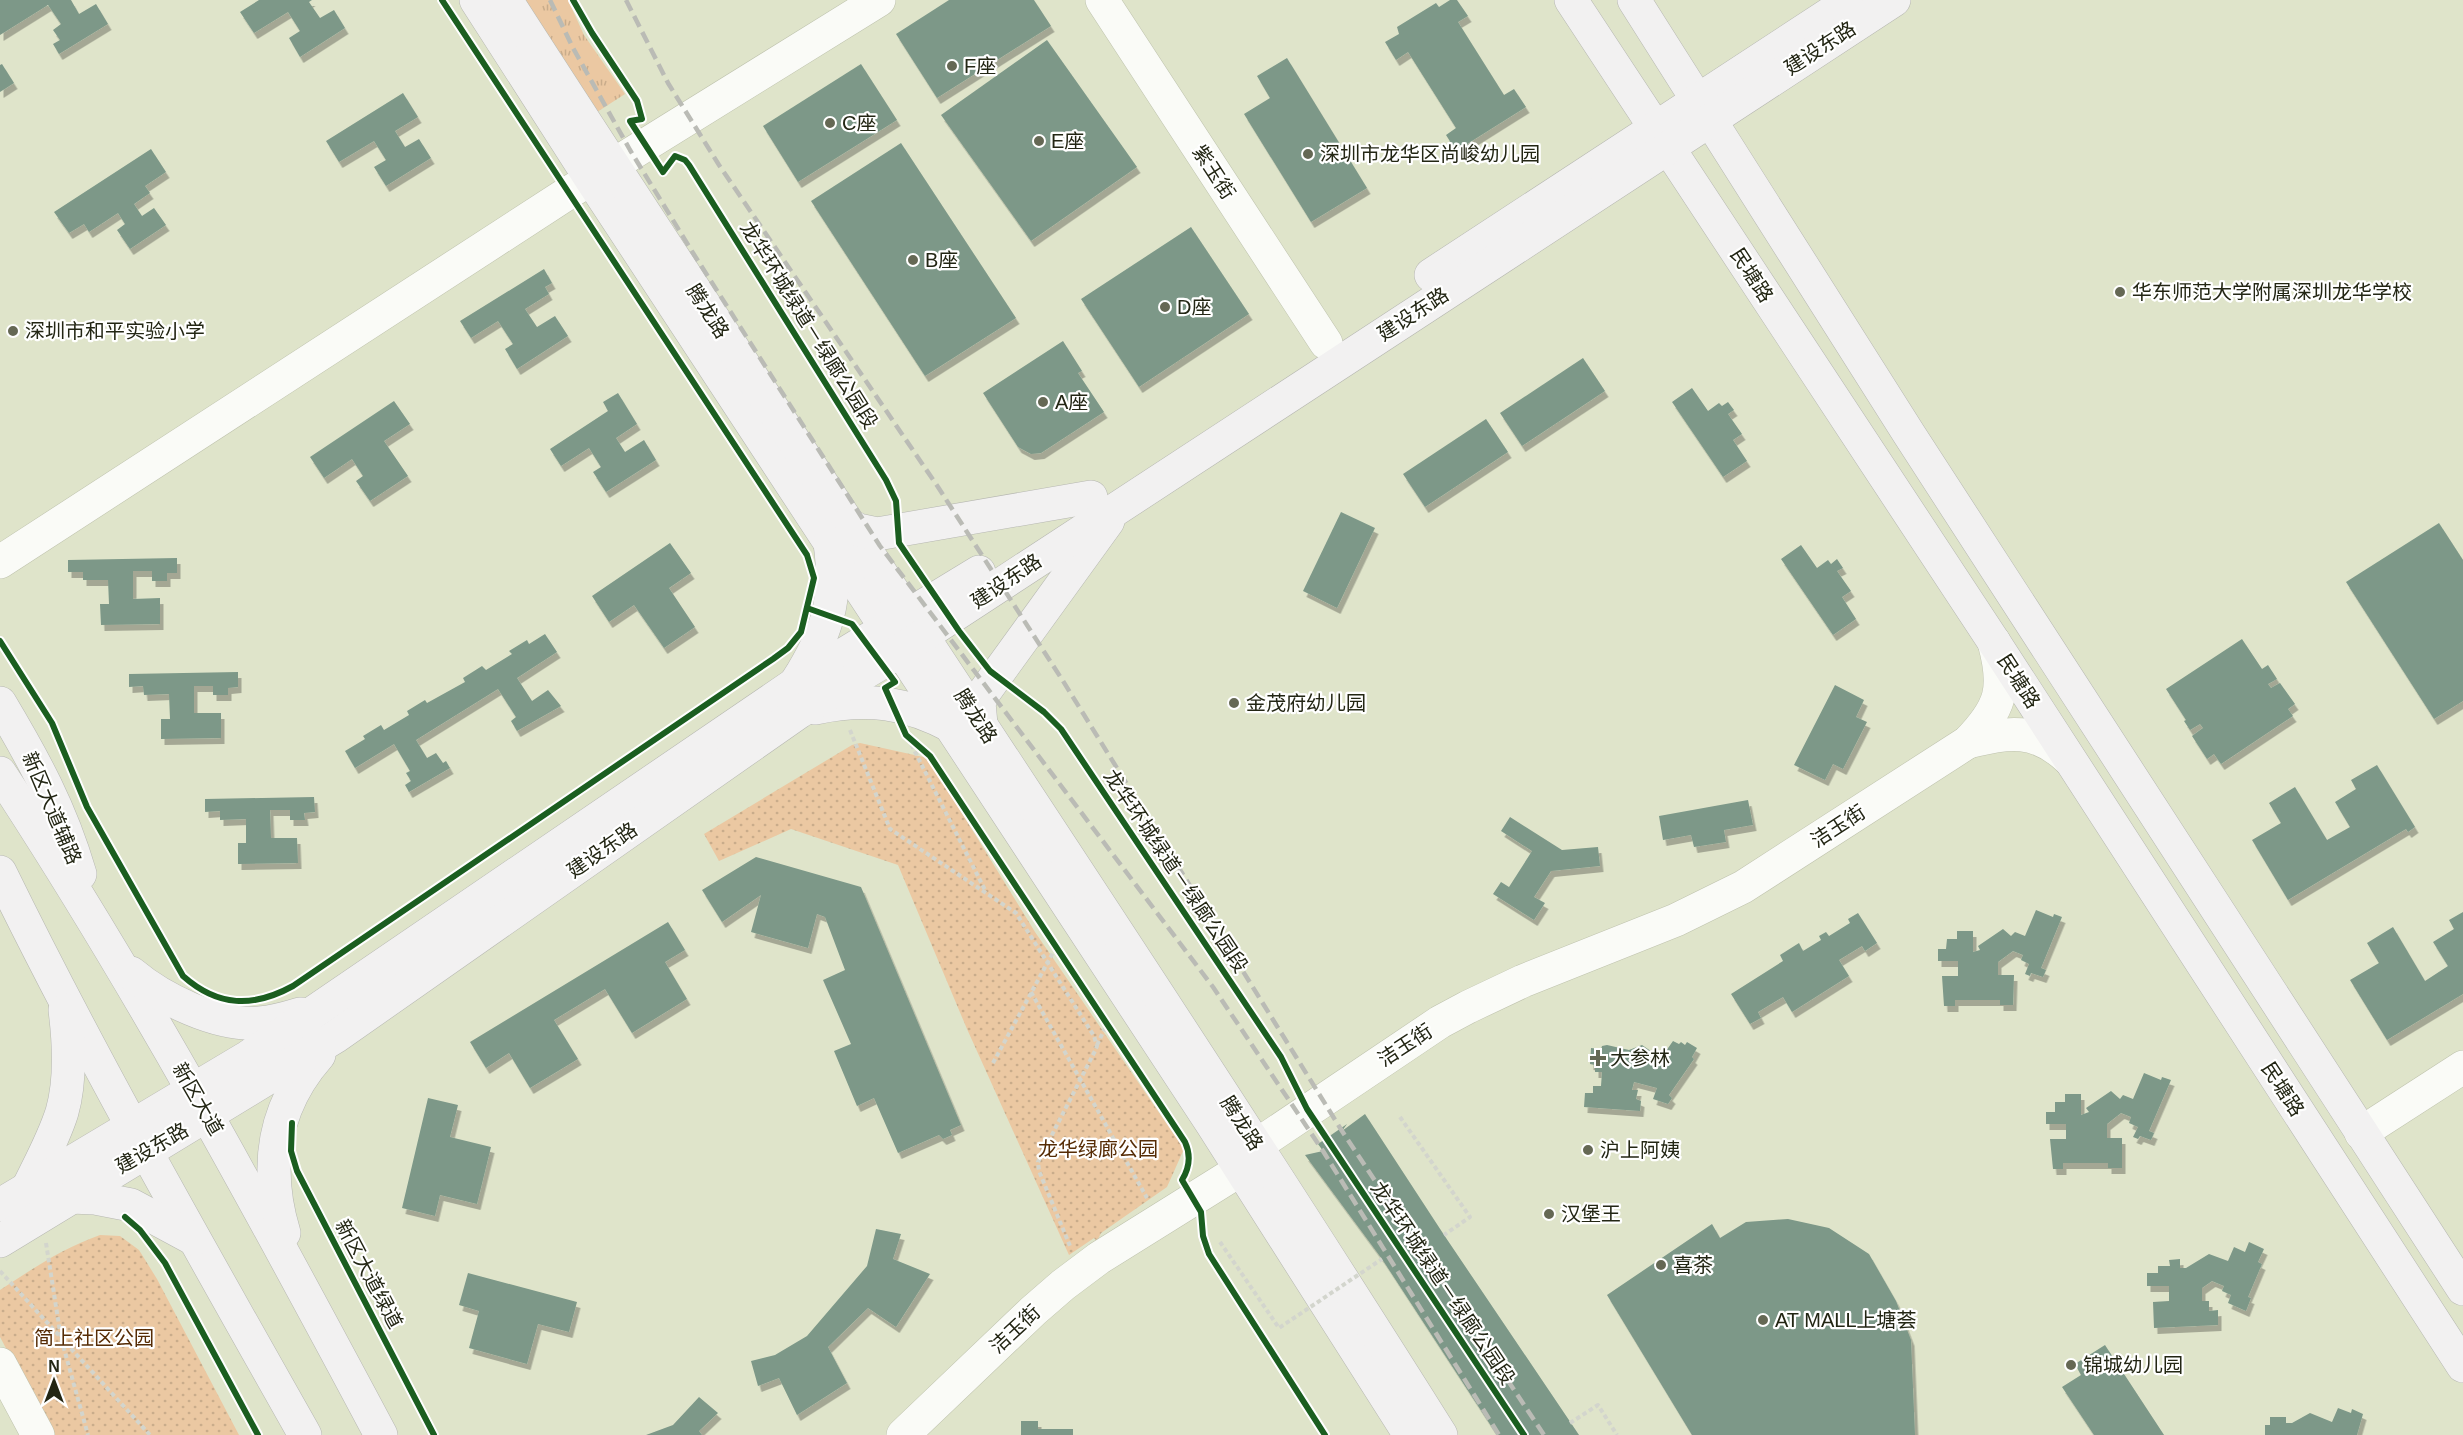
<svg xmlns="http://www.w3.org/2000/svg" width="2463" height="1435" font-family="Arial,'Noto Sans SC',sans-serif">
  <defs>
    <pattern id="grass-tufts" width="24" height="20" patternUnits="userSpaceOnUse" patternTransform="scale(1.5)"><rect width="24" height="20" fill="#ebc8a2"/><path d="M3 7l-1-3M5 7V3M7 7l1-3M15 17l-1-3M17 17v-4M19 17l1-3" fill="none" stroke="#c9ac8b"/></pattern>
    <pattern id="park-dots" width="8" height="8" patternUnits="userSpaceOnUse" patternTransform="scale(1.5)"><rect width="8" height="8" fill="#ebc8a2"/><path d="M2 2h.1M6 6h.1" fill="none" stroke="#c9ac8b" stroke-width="1.8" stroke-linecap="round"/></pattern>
    <filter id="shadow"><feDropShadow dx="3.5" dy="6" stdDeviation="0" flood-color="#0004"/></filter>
  </defs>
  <rect width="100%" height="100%" fill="#dfe4ca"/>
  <path fill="url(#grass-tufts)" d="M520,0H568L584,35L625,94L594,114Z"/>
  <g fill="url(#park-dots)">
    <path d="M860,743L928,758L1035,932L1184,1149L1167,1187L1101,1233L1097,1241L1094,1238L1069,1255L967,1029L898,865L791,829L719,861L704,834L852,745Z"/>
    <path d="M100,1235L120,1236L139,1250L157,1279L239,1435H52L0,1337V1290C32,1269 63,1248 100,1235Z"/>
  </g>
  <g fill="#7d9888" filter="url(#shadow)">
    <path d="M0,0H71L79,14L96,4L108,24L59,54L53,44L60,40L53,30L61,24L48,5L0,35Z"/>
    <path d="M259,0H312L309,2L320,18L334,10L345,28L300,57L289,38L300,31L288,12L254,33L240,12Z"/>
    <path d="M949,0H1034L1051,26L937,98L896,34Z"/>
    <path d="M1450,0H1457L1468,16L1458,22L1504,95L1514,89L1526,107L1456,151L1446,135L1456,128L1408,52L1396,60L1385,42L1399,34L1397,27L1436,3L1439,7Z"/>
    <path d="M1047,40L1137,167L1031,241L941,115Z"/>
    <path d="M1287,58L1367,188L1311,222L1244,114L1270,98L1257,76Z"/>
    <path d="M2,64L14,83L0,92V65Z"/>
    <path d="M861,64L897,120L798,182L763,126Z"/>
    <path d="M403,93L418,117L395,131L405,147L419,139L431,158L386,186L374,167L386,160L374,141L339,162L326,141Z"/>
    <path d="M901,143L1016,318L925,376L811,201Z"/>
    <path d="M151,149L166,172L145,186L150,193L134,204L142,216L154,208L166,225L130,249L117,230L125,224L118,213L89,232L84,224L69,233L54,212Z"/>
    <path d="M1191,227L1249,314L1139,387L1081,299Z"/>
    <path d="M544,269L552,283L545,287L549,294L525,309L537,327L555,316L568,336L517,369L505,349L513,344L498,321L471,338L460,321Z"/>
    <path d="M1063,341L1082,371L1078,373L1104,412L1041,453L1031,454L1018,447L983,393Z"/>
    <path d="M1583,358L1605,391L1522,446L1500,413Z"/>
    <path d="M1692,388L1708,411L1719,403L1722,406L1728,402L1734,410L1728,414L1742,434L1733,440L1747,461L1723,477L1672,402Z"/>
    <path d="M618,393L637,424L616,438L625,452L644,440L656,460L606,492L593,472L601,467L589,448L561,466L550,449L608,411L603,402Z"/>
    <path d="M394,401L410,424L384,441L408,476L370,501L356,481L363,476L352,459L324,478L310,457Z"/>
    <path d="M1486,419L1508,452L1425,507L1403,474Z"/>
    <path d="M1341,512L1375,528L1337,608L1303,591Z"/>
    <path d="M2439,523L2463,560V701L2434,719L2346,582Z"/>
    <path d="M670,543L691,573L669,588L695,627L664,648L634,605L609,622L592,596Z"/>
    <path d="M1801,545L1817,568L1828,560L1831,564L1837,559L1843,568L1837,571L1851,591L1842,597L1856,619L1833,635L1781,559Z"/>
    <path d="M177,558V573H167V581H152V571H133V599L160,598V624L101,625L100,604H109L108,580H83V572H68V560Z"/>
    <path d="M545,634L557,652L517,678L532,701L548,690L561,706L517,731L511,721L516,717L498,689L416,740L427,758L436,753L443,763L446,761L450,768L409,792L405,785L411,781L406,773L410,771L394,744L355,768L345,751L365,739L363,736L381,725L384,730L409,715L407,711L425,700L427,703L465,682L463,678L482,666L486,670L512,654L509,651L527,640L529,644Z"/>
    <path d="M2242,639L2262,669L2268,665L2277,679L2268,684L2271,688L2280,683L2295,704L2288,709L2293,716L2221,764L2214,754L2207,759L2192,736L2203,728L2200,724L2190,730L2184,721L2186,720L2166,689Z"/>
    <path d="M238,672V687L228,688V695H213V686H194V713H221V738L161,739V719H170L169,694L144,695L143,686L129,687V674Z"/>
    <path d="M1835,685L1864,700L1856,717L1867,722L1843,769L1833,764L1825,780L1794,765Z"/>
    <path d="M2377,765L2415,827L2408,832L2406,829L2288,900L2252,840L2281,823L2269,803L2295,787L2327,840L2350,827L2335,802L2356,789L2351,780Z"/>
    <path d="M314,797L315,812L304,813L305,820H290V810H270L271,838H297L298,863L238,864V843H246V819L220,820V811L205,812V799Z"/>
    <path d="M1748,800L1753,825L1724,830L1726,842L1694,847L1691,835L1663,840L1659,816Z"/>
    <path d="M1510,817L1562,850L1598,847L1600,866L1551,871L1534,897L1545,903L1534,920L1493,894L1501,882L1509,887L1532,851L1501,831Z"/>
    <path d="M756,857L861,887L961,1125L950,1130L952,1135L943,1139L939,1135L898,1153L874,1098L857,1106L834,1051L851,1044L823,980L845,970L825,917L817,914L808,948L751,932L761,895L722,922L702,890Z"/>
    <path d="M2036,910L2053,917L2054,914L2062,917L2041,968L2046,970L2043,977L2031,973L2030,976L2025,974L2029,964L2021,960L2023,955L2013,951L1998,962V975H2014L2013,1005H2000V1000H1955V1006H1944L1942,976H1958V961H1938V949H1946L1947,939H1957V931H1973V952L1980,950L1978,946L2003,929L2011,936L2015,932L2025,936Z"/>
    <path d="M2463,912V994L2387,1040L2350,980L2379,963L2367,943L2393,927L2425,981L2448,966L2433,942L2454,929L2449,920Z"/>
    <path d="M1858,913L1877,943L1865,951L1862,946L1839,960L1849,976L1792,1012L1783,997L1758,1012L1761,1018L1750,1024L1731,994L1783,961L1780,955L1799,943L1803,951L1821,940L1819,936L1826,932L1829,936L1850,923L1848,919Z"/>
    <path d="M668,922L685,950L665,962L687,999L632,1033L605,989L554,1020L578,1059L530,1088L509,1053L486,1068L470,1042Z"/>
    <path d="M1673,1041L1679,1044L1681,1042L1685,1045L1687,1042L1697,1048L1692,1057L1694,1059L1669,1095L1672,1098L1668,1104L1653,1099L1657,1088L1634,1082L1632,1090H1638L1636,1099L1641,1101L1640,1111L1584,1107L1585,1093H1593V1086H1601L1602,1072H1595V1065L1590,1064L1591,1048L1601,1049L1602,1046L1607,1045L1629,1050L1642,1045L1661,1058Z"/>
    <path d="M2144,1073L2161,1080L2162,1077L2171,1080L2149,1131L2154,1133L2151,1140L2140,1136L2138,1139L2133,1137L2138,1127L2129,1123L2131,1117L2121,1113L2107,1124V1138H2122V1168H2108V1163H2063V1169H2053L2050,1139H2066V1124H2046V1112H2055V1102H2065V1094H2081V1115L2089,1112L2086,1108L2111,1091L2120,1099L2123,1095L2133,1099Z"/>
    <path d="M428,1098L458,1105L450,1137L491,1147L477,1204L440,1195L435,1216L402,1208Z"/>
    <path d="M1365,1114L1444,1235L1579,1435H1497L1382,1259L1305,1155L1323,1151L1318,1144L1347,1124L1342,1131Z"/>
    <path d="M1788,1219L1829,1228L1869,1254L1896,1301L1911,1340L1915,1435H1692L1607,1295L1712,1224L1720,1238L1746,1222Z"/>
    <path d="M876,1229L901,1234L893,1259L930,1274L896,1327L868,1308L828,1347L847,1383L797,1415L779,1378L758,1386L751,1361L775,1355L807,1336L867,1266Z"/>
    <path d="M2249,1242L2264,1249L2258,1262L2262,1264L2248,1297L2251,1298L2246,1311L2228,1303L2231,1295L2222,1291L2224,1286L2212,1281L2202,1288V1301H2209V1311L2218,1310V1325L2154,1328L2153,1302L2169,1301V1286H2147V1273H2158V1266H2170L2169,1260L2180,1259V1268H2186L2209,1254L2228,1261L2234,1247L2245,1252Z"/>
    <path d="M468,1273L577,1302L569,1332L538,1324L527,1364L469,1348L479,1311L459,1305Z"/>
    <path d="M2105,1345L2164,1435H2094L2062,1387L2081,1375L2075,1364Z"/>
    <path d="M699,1397L718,1413L699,1431L702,1435H646L673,1425Z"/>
    <path d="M2338,1408L2351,1413L2352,1409L2363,1414L2357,1435H2265V1425H2270V1417H2286V1423H2292L2310,1413L2332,1422Z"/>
    <path d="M1021,1421H1038V1429H1073V1435H1021Z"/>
  </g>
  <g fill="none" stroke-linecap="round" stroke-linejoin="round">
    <g stroke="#bec2ad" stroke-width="34">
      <g id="minor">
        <path d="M1102,0L1326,343"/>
        <path d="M0,562L568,193L879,0"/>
        <path d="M1968,742C2009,732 2035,727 2069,759"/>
        <path d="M2361,1133L2463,1067"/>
        <path d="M0,1364L38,1435"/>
        <path d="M903,1435L1033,1311L1063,1285L1099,1258L1240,1170L1257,1145L1440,1022L1468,1007L1523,981L1676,920L1743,887L1968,742C2001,708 2007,689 1994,642"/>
      </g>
    </g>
    <g stroke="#b6b7b1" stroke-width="34">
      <g id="major">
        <path d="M476,0L591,179L1212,1124L1410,1435"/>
        <path d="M506,0C815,480 1137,952 1441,1435"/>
        <path d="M1571,0L1994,642L2463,1366"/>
        <path d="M1634,0L1909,434L2463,1289"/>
        <path d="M1431,275L1851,0"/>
        <path d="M848,524L858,530L877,534L1091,497"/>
        <path d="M797,681C827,634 838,599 830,543"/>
        <path d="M0,703C34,760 61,809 80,874"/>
        <path d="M815,708C868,697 906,702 953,727"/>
        <path d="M981,724L979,703L983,694L1108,521"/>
        <path d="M0,773C140,986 261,1210 381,1435"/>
        <path d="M0,872C94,1064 200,1249 305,1435"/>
        <path d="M131,973C162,999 216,1026 259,1023C273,1022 287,1018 300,1014"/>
        <path d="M28,1188C40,1163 54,1138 62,1112C71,1081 69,1042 65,1010"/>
        <path d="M71,1197L95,1198L131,1205L194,1239"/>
        <path d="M0,1205L248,1057L795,684L979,572"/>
        <path d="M284,1233C264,1167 273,1107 319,1055"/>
        <path d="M0,1241L335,1037L799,712L881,663L1894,0"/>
      </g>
    </g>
    <g stroke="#d3d5cd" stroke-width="4" stroke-dasharray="4.5 3" stroke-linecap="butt">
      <path d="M850,730L890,829L1016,913L1094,1036L1097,1046L1095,1051L1038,1162L1039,1171L1070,1246"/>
      <path d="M908,738L986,892"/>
      <path d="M1031,992L1147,1198"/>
      <path d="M1097,1045L1107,1024"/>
      <path d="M993,1063L1056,947"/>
      <path d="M1400,1117L1470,1217L1444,1235"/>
      <path d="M46,1243L61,1338L88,1435"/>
      <path d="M0,1271L150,1435"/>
      <path d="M1570,1423L1598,1405L1617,1435"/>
    </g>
    <use href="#minor" stroke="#fafbf7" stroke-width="33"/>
    <use href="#major" stroke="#f2f1f1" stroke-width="33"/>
    <g stroke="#babbb5" stroke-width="4.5" stroke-dasharray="12 6" stroke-linecap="butt">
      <path d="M550,0L573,48L630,150L693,253L880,546L1213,987L1323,1151L1499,1435"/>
      <path d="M626,0L668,83L719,165L938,487L1063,681L1342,1131L1544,1435"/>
    </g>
    <path stroke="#d3d5cd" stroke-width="4" stroke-dasharray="4.5 3" stroke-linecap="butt" d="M1220,1242L1279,1328L1382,1259"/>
    <g stroke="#fff" stroke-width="10">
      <g id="cycleway">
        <path d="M573,0L592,33L637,101L642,119L630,121L663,172L675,156L685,160L689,165L886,480L896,501L899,543L959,631L990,671L1044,712L1061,729L1281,1057L1307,1109L1524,1435"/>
        <path d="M807,608L852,624L895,682L885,688L906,735L930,756L1185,1142C1191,1155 1190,1167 1182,1180L1201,1212L1203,1236L1209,1254L1325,1435"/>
        <path d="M0,641L52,723L87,807L183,976C218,1007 253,1008 293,986L773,659L788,648L801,632L814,578L807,555L442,0"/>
        <path d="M292,1123L291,1151L297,1171L434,1435"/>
        <path d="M125,1217L140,1230L165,1263L258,1435"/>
      </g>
    </g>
    <use href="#cycleway" stroke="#1b5e20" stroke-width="6"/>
  </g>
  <g fill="#656854" stroke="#fff" stroke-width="2">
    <circle cx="952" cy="66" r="6"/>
    <circle cx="830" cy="123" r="6"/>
    <circle cx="1039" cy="141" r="6"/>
    <circle cx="1308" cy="154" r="6"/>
    <circle cx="913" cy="260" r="6"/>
    <circle cx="2120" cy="292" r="6"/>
    <circle cx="1165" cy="307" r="6"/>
    <circle cx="13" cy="331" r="6"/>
    <circle cx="1043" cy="402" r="6"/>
    <circle cx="1234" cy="703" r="6"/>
    <path d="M1595 1049h6v6h6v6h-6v6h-6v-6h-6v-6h6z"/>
    <circle cx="1588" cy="1150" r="6"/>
    <circle cx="1549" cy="1214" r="6"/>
    <circle cx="1661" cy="1265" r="6"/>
    <circle cx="1763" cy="1320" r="6"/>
    <circle cx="2071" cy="1365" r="6"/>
  </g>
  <g text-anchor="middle" stroke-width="4.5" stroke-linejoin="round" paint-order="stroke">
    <g font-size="20" fill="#232614" stroke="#fff">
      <text transform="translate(1820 48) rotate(-33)" y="7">建设东路</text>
      <text transform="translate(1214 172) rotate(57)" y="7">紫玉街</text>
      <text transform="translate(1752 275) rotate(57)" y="7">民塘路</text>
      <text transform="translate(708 311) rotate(57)" y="7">腾龙路</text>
      <text transform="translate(1413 314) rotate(-33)" y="7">建设东路</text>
      <text transform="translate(809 325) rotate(58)" y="7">龙华环城绿道－绿廊公园段</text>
      <text transform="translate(1006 581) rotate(-34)" y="7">建设东路</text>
      <text transform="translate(2019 681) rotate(57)" y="7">民塘路</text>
      <text transform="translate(976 716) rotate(57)" y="7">腾龙路</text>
      <text transform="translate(52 808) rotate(67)" y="7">新区大道辅路</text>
      <text transform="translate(1838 826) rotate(-33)" y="7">洁玉街</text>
      <text transform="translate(602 850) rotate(-35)" y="7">建设东路</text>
      <text transform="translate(1176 871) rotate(56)" y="7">龙华环城绿道－绿廊公园段</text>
      <text transform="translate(1405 1045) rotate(-33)" y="7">洁玉街</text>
      <text transform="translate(2283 1089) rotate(57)" y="7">民塘路</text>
      <text transform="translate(198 1099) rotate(60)" y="7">新区大道</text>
      <text transform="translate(1242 1123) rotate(57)" y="7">腾龙路</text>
      <text transform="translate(152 1148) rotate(-30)" y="7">建设东路</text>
      <text transform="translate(369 1274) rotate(62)" y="7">新区大道绿道</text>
      <text transform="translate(1443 1283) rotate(56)" y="7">龙华环城绿道－绿廊公园段</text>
      <text transform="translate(1015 1329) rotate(-43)" y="7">洁玉街</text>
    </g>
    <g font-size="20" fill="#232614" stroke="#fff" text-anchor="start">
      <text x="964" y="73">F座</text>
      <text x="842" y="130">C座</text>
      <text x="1051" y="148">E座</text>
      <text x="1320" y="161">深圳市龙华区尚峻幼儿园</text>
      <text x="925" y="267">B座</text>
      <text x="2132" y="299">华东师范大学附属深圳龙华学校</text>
      <text x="1177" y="314">D座</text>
      <text x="25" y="338">深圳市和平实验小学</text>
      <text x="1055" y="409">A座</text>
      <text x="1246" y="710">金茂府幼儿园</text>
      <text x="1610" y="1065">大参林</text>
      <text x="1600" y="1157">沪上阿姨</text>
      <text x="1561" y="1221">汉堡王</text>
      <text x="1673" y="1272">喜茶</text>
      <text x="1775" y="1327">AT MALL上塘荟</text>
      <text x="2083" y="1372">锦城幼儿园</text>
    </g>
    <g font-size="20" fill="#562c05" stroke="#fff">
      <text x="1098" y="1156">龙华绿廊公园</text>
      <text x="94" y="1345">简上社区公园</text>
    </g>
  </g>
  <g transform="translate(54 1381)" stroke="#ffffff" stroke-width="4.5" paint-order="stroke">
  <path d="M0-4.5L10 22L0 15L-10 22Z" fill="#232614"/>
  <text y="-9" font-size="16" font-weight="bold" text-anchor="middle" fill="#232614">N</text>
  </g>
</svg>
